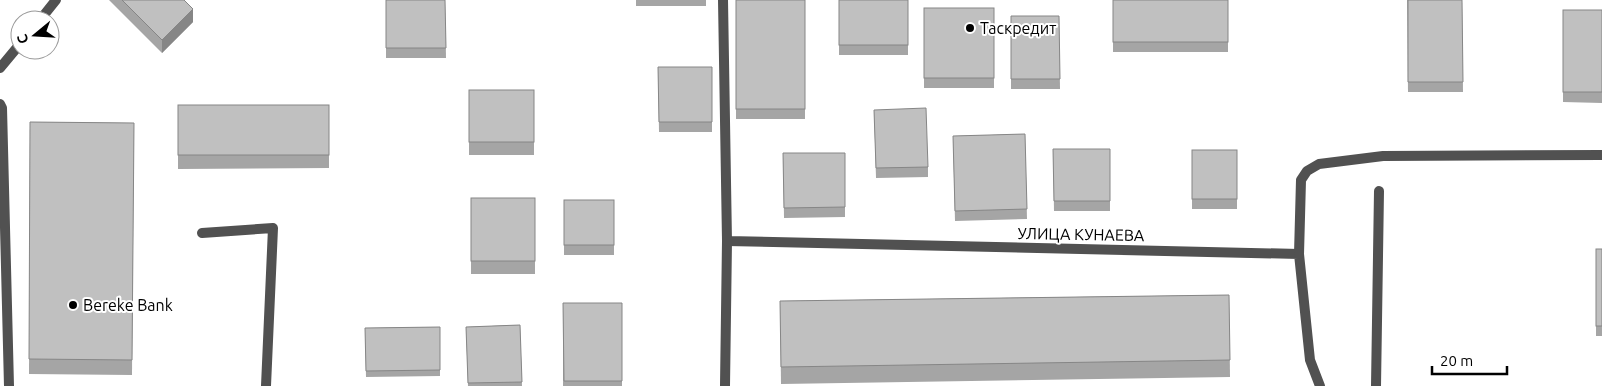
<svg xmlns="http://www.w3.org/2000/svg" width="1602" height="386" font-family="Ubuntu,sans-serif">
  <rect width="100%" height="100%" fill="#fff"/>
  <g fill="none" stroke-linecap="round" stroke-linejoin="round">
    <g stroke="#515151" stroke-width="10">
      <path d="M40,20L56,0"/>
      <path d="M0,68L20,44"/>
      <path d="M0,104L2,108L9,386"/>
      <path d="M202,233L273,228L266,386"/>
      <path d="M725,386L727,241"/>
    </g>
    <g stroke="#515151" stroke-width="10">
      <path d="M723,0L727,241L1299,254L1310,360L1320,386"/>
      <path d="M1299,254L1301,180L1307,171L1319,164L1383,156L1602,155"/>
      <path d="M1376,386L1379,191"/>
    </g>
  </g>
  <g fill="#a5a5a5">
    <path d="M109,0H184L193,22L162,53Z"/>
    <path d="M386,0H445L446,58H386Z"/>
    <rect x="636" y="0" width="70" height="6"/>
    <rect x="736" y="0" width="69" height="119"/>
    <rect x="839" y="0" width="69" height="55"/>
    <rect x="1113" y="0" width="115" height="52"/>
    <path d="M1407,0H1462L1463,92H1408Z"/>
    <rect x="924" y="8" width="70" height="80"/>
    <path d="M1563,10H1602V103L1563,102Z"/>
    <path d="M1011,16H1059L1060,89H1011Z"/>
    <path d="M658,67H712V132H659Z"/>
    <rect x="469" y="90" width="65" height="65"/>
    <path d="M178,105H329V168L178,169Z"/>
    <path d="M874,110L928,167V177L876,178Z"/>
    <path d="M30,122L134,123L132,375L29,374Z"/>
    <path d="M1025,134L1027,219L955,221L953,136Z"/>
    <path d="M1053,149H1110V211H1054Z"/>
    <rect x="1192" y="150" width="45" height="59"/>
    <path d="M783,153H845V217L784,218Z"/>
    <rect x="471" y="198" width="64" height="76"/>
    <rect x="564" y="200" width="50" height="55"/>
    <rect x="1596" y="249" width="6" height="87"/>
    <path d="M1229,295L1230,377L781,384L780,301Z"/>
    <rect x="563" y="303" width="59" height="83"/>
    <path d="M520,325L522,386H468L466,327Z"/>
    <path d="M440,327V376L366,377L365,328Z"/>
  </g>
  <path fill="#868686" d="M193,9V22L162,53V40Z"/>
  <g fill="#c0c0c0" stroke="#868686">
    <path d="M122,0H184L193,9L162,40Z"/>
    <path d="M386,0H445L446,48H386Z"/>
    <rect x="736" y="0" width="69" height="109"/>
    <rect x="839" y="0" width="69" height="45"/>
    <rect x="1113" y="0" width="115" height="42"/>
    <path d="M1408,0H1462L1463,82H1408Z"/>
    <rect x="924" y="8" width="70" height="70"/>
    <rect x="1563" y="10" width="39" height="82"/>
    <path d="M1011,16H1059L1060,79H1011Z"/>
    <path d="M658,67H712V122H659Z"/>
    <rect x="469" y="90" width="65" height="52"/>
    <rect x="178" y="105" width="151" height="50"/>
    <path d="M926,108L928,167L876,168L874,110Z"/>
    <path d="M30,122L134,123L132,360L29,359Z"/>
    <path d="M1025,134L1027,209L955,211L953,136Z"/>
    <path d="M1053,149H1110V201H1054Z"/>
    <rect x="1192" y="150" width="45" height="49"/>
    <path d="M783,153H845V207L784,208Z"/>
    <rect x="471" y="198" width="64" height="63"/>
    <rect x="564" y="200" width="50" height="45"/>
    <rect x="1596" y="249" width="6" height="77"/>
    <path d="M1229,295L1230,360L781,367L780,301Z"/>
    <path d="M563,303H622V381H564Z"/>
    <path d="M520,325L522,382L468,383L466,327Z"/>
    <path d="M440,327V370L366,371L365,328Z"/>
  </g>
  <g fill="#000" stroke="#fff" stroke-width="2">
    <circle cx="970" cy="28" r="5"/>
    <circle cx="73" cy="305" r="5"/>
  </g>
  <g text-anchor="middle" stroke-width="4" stroke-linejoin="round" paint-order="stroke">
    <g font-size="16" fill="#000" stroke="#fff" text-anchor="start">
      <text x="980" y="34">Таскредит</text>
      <text x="83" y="311">Bereke Bank</text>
    </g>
    <g font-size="16" fill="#000" stroke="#fff">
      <text transform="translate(1081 234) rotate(1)" y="6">УЛИЦА КУНАЕВА</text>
    </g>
  </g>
  <g transform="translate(35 35) rotate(252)"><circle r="24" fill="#ffffff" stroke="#999999"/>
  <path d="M0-4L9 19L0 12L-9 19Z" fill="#000000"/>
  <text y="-8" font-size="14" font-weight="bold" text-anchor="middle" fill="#000000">С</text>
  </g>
  <path d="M1432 366v8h75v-8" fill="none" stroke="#000000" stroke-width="2.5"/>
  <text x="1440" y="366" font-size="15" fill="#000000" stroke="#ffffff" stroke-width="4" paint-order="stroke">20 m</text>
</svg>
